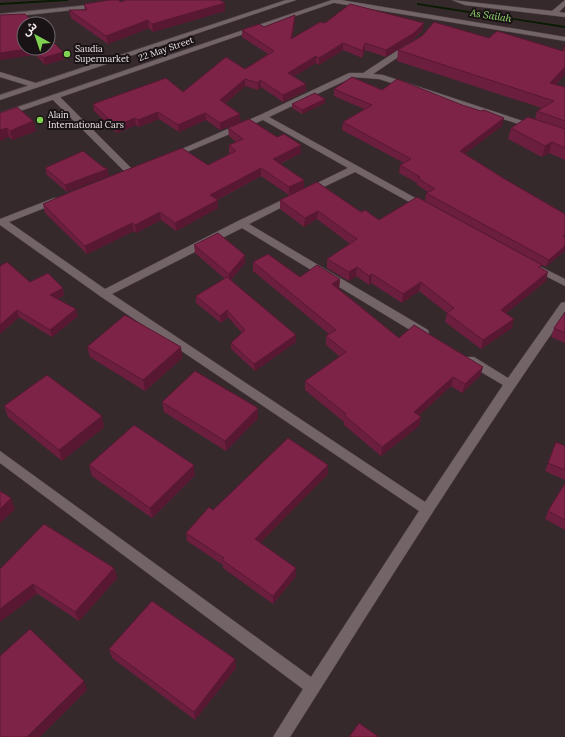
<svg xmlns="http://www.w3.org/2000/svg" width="565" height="737" font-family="Lora,'Noto Sans Arabic',serif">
  <rect width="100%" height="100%" fill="#36292c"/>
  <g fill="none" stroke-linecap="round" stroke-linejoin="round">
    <g fill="#0a1b03" fill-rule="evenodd">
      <path d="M50,0H69L67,1L0,5V3Z"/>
      <path d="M417,3L565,26V28L418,5H417Z"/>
    </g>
    <g stroke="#504448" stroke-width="1">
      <g id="minor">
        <path d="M332,0H341L565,37V41L335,3L333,2Z"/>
        <path d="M452,0L552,11L565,0V6L559,12L565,13V17L465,5Z"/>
        <path d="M99,4L102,6L101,7L0,18V14Z"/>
        <path d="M406,45L413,47L373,74L383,75L538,126L534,128H531L379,79L353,77L269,117L428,205V209H422L355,172L311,193H305V189L348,168L263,120L175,157H169L168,155L260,115L349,73H363Z"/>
        <path d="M0,72L39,84L40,86L36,88L0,77Z"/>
        <path d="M52,95H58L134,171V175H128L52,99Z"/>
        <path d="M293,195L298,198L296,200L249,224L428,330L429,333L428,336H420L242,228L112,294L425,502L503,385L466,363L465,360L466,357H474L508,378L561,303L565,302V314C469,452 379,596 290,737H273L303,689L0,463V451L311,677L419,511L100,296L0,225V219L54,198H60V202L9,222L105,289L238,221Z"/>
        <path d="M535,264L565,279V286L532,269L530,267L532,265Z"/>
      </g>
    </g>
    <g stroke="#504448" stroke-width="1">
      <g id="secondary">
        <path d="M286,0H296L0,100V95Z"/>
        <path d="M332,0H342L0,118V113Z"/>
      </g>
    </g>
    <use href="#minor" fill="#736468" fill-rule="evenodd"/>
    <use href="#secondary" fill="#736468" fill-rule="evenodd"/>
  </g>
  <g fill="#6c1e3e">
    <path d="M120,2L225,11L153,32L149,28L108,44L71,18L69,10H85L84,4Z"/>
    <path d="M0,15L64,59L45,65Z"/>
    <path d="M295,21L292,38L325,23L423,30L413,40L386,57L365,50L362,58L343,50L319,65L316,63L294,76L306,91L283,102L261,87L258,90L245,86L225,104L241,122L220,130L206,120L179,132L159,119L139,127L136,125L117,133L94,111L93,104L183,92L245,69L268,54L242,37V30L264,27Z"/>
    <path d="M565,44V74L556,85L565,87V160L549,153L542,157L508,139L511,128L535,119L537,111L542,108L397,61L398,50L563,51Z"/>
    <path d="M334,89L382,90L502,126L464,154L503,178L565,214L546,267L425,201L426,193L428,192L417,185V183L399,173L400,165L404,163L342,130L343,122L364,109L334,96Z"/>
    <path d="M325,99V103L302,114L292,108V104Z"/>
    <path d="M0,113L33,121L36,131L12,140L9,137Z"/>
    <path d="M228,128L277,137L301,145V153L280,164L304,180V188L289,195L261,176L217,200L218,208L176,231L161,220L136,233L134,231L87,254L45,213L43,204L208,165L230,154H229V145L236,142L229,136Z"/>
    <path d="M83,151L67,192L47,175L45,168Z"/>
    <path d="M280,200L361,212L379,220L541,268L546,281L506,313L512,328L481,349L445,322L447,313L419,291L402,303L371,283L369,285L356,276L349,281L327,268V259L350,244L317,219L304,227L280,209Z"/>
    <path d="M194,245L245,255V263L231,280L296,342L255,371L231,349V343L242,333L228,317L221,323L196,303V296L225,279L195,253Z"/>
    <path d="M253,262L300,277L340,279L339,288H338L399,338L483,367L480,376L462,393L451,386L418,416L421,417L419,426L381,456L344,425V422L305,390V381L340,357L326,345V336L329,334L253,271Z"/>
    <path d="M30,282L64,295L58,299L78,316L52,337L19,317L0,334Z"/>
    <path d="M565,312V343L551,337L554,328Z"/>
    <path d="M87,347H181L182,358L145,391L90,357Z"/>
    <path d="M162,402L258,408V418L226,451L164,412Z"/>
    <path d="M4,406L104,427L62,461L8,417Z"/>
    <path d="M556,442L565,446V480L545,471Z"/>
    <path d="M89,465L195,475L152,518L92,476Z"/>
    <path d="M328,465V474L260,543L296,568V576L273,604L223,568V565L187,541L186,533L213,510Z"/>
    <path d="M565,483V530L545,519L548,511Z"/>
    <path d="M114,568L117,578L79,621L0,569Z"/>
    <path d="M109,649L235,659L236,668L195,720L112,658Z"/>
  </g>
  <g fill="#581832">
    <path d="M225,3V11L153,32L152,24Z"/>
    <path d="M295,15V21L291,46V39Z"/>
    <path d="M148,20L149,28L108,44L106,36Z"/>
    <path d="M424,23L423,30L413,40L386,57V50Z"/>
    <path d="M343,43V50L319,65V58Z"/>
    <path d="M365,43V50L362,58L363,51Z"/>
    <path d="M33,48L35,55L0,60V53Z"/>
    <path d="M63,52L64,59L45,65L43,58Z"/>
    <path d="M316,56V63L288,80V73Z"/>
    <path d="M565,67V74L547,94L550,83Z"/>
    <path d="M245,79V86L220,108V100Z"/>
    <path d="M260,80L261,87L258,90V83Z"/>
    <path d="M306,84V91L283,102V95Z"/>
    <path d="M325,99V103L302,114V110Z"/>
    <path d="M158,112L159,119L139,127L138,120Z"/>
    <path d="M205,113L206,120L179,132L178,125Z"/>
    <path d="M240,114L241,122L220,130V123Z"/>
    <path d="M135,118L136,125L117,133L116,126Z"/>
    <path d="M504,118L502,126L459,158L460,151Z"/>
    <path d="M33,121L36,131L12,140L10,131Z"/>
    <path d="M7,128L9,137L0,141V130Z"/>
    <path d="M552,142L549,153L542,157L545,146Z"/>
    <path d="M301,145V153L273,167V159Z"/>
    <path d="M261,168V176L210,203V195Z"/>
    <path d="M108,169L109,176L67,192L65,185Z"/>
    <path d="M304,180V188L289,195V187Z"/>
    <path d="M218,200V208L176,231L175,223Z"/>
    <path d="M318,211L317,219L304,227L305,218Z"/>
    <path d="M160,212L161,220L136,233L135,225Z"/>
    <path d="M132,223L134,231L87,254L85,246Z"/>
    <path d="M565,246V251L546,267L549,260Z"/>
    <path d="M245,255V263L229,282V274Z"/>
    <path d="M357,267L356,276L349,281V272Z"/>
    <path d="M548,272L546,281L499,319L501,310Z"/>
    <path d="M372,274L371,283L369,285V276Z"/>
    <path d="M340,279L339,288L332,293V284Z"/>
    <path d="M421,282L419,291L402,303L403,294Z"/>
    <path d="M63,288L64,295L52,302L50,295Z"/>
    <path d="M76,309L78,316L52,337L50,330Z"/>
    <path d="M17,310L19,317L0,334V325Z"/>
    <path d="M227,310L228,317L221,323L220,316Z"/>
    <path d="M514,319L512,328L481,349L483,340Z"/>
    <path d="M296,335V342L255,371L254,364Z"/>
    <path d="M181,347L182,358L145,391L143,380Z"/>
    <path d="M483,367L480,376L462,393L465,384Z"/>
    <path d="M453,377L451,386L412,421L414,412Z"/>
    <path d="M258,408V418L226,451L225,441Z"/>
    <path d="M102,416L104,427L62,461L59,450Z"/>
    <path d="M421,417L419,426L381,456L382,447Z"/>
    <path d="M194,465L195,475L152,518L150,508Z"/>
    <path d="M328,465V474L255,548V539Z"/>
    <path d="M11,498L15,509L0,523V509Z"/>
    <path d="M114,568L117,578L79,621L75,612Z"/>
    <path d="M296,568V576L273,604V596Z"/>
    <path d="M33,584L37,594L0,622V609Z"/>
    <path d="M235,659L236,668L195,720L194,712Z"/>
    <path d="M84,681L87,690L40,737H27Z"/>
  </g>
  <g fill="#7d2348" stroke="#581832">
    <path d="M110,0H119L120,2L126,0H220L225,3L152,24L148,20L106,36L69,10H87L84,4Z"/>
    <path d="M350,4L424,23L414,33L386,50L365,43L363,51L343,43L319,58L316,56L288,73L306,84L283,95L260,80L258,83L245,79L220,100L240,114L220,123L205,113L178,125L158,112L138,120L135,118L116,126L93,104L166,78L183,92L226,57L245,69L274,51L242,30L259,24L264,27L295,15L291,39L320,22L325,23Z"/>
    <path d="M25,14L35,24H24V48H33L0,53V15Z"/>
    <path d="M434,22L489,38L497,31L563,51L565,44V67L550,83L565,87V121L537,111L554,101L398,50L422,36Z"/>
    <path d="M48,37L63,52L43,58L34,48H48Z"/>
    <path d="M352,77L382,90L397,79L462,105L481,111L484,110L504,118L460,151L503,178L565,214V235L563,236L565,237V246L549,260L426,193L435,189L418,178L420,177L400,165L411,159L343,122L372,105L334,89Z"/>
    <path d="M315,93L325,99L302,110L292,104Z"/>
    <path d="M17,107L33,121L10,131L7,128L0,130V113Z"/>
    <path d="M528,117L565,129V148L552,142L545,146L511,128Z"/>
    <path d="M249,119L277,137L284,134L301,145L273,159L304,180L289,187L261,168L210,195L218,200L175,223L160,212L135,225L132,223L85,246L43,204L73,191L182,148L208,165L236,151L229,145L243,139L228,128Z"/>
    <path d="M83,151L103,167L108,169L65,185L45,168Z"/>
    <path d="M317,182L361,212L365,210L379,220L417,197L542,265L539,267L548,272L501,310L514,319L483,340L447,313L454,308L421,282L403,294L372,274L369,276L357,267L349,272L327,259L357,239L318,211L305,218L280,200Z"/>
    <path d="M218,233L245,255L229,274L194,245Z"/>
    <path d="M268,254L300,277L317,265L340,279L332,284L399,338L414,325L483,367L465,384L453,377L414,412L421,417L382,447L345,416L346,414L305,381L346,352L326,336L336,330L253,262Z"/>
    <path d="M7,262L30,282L48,273L63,288L50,295L76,309L50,330L17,310L0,325V266Z"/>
    <path d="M227,277L296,335L254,364L231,343L245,330L227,310L220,316L196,296Z"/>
    <path d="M565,312V333L554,328Z"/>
    <path d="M125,315L181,347L143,380L87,347Z"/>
    <path d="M195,371L258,408L225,441L162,402Z"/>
    <path d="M47,375L102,416L59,450L4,406Z"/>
    <path d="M134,425L194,465L150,508L89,465Z"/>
    <path d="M288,438L328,465L255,539L296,568L273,596L222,560L224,558L186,533L209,507L213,510Z"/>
    <path d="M556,442L565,446V470L548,463Z"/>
    <path d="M565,483V520L548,511Z"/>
    <path d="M0,491L11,498L0,509Z"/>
    <path d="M44,524L114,568L75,612L33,584L0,609V569Z"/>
    <path d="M152,601L235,659L194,712L109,649Z"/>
    <path d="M30,629L84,681L27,737H0V656Z"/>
    <path d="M359,723L379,737H349Z"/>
  </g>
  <g fill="#80d051" stroke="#191315" stroke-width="1.5">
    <circle cx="67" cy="54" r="4"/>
    <circle cx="40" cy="120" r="4"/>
  </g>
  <g text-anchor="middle" stroke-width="4" stroke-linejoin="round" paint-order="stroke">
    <g font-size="9" fill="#f0e6e9" stroke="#191315" text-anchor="start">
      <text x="75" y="52">Saudia<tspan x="75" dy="10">Supermarket</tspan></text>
      <text x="48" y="118">Alain<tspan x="48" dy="10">International Cars</tspan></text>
    </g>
    <g font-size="9" fill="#f0e6e9" stroke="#191315">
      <text transform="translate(166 49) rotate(-19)" y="3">22 May Street</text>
    </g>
    <g font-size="10" font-style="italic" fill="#99df72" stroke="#191315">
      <text transform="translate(491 15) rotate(9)" y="4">As Sailah</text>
    </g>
  </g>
  <g transform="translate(36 36) rotate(320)"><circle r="19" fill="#191315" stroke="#6f676a"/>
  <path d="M0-3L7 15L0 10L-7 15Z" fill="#80d051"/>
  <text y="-6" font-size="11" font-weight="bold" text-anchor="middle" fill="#f0e6e9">ش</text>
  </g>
</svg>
